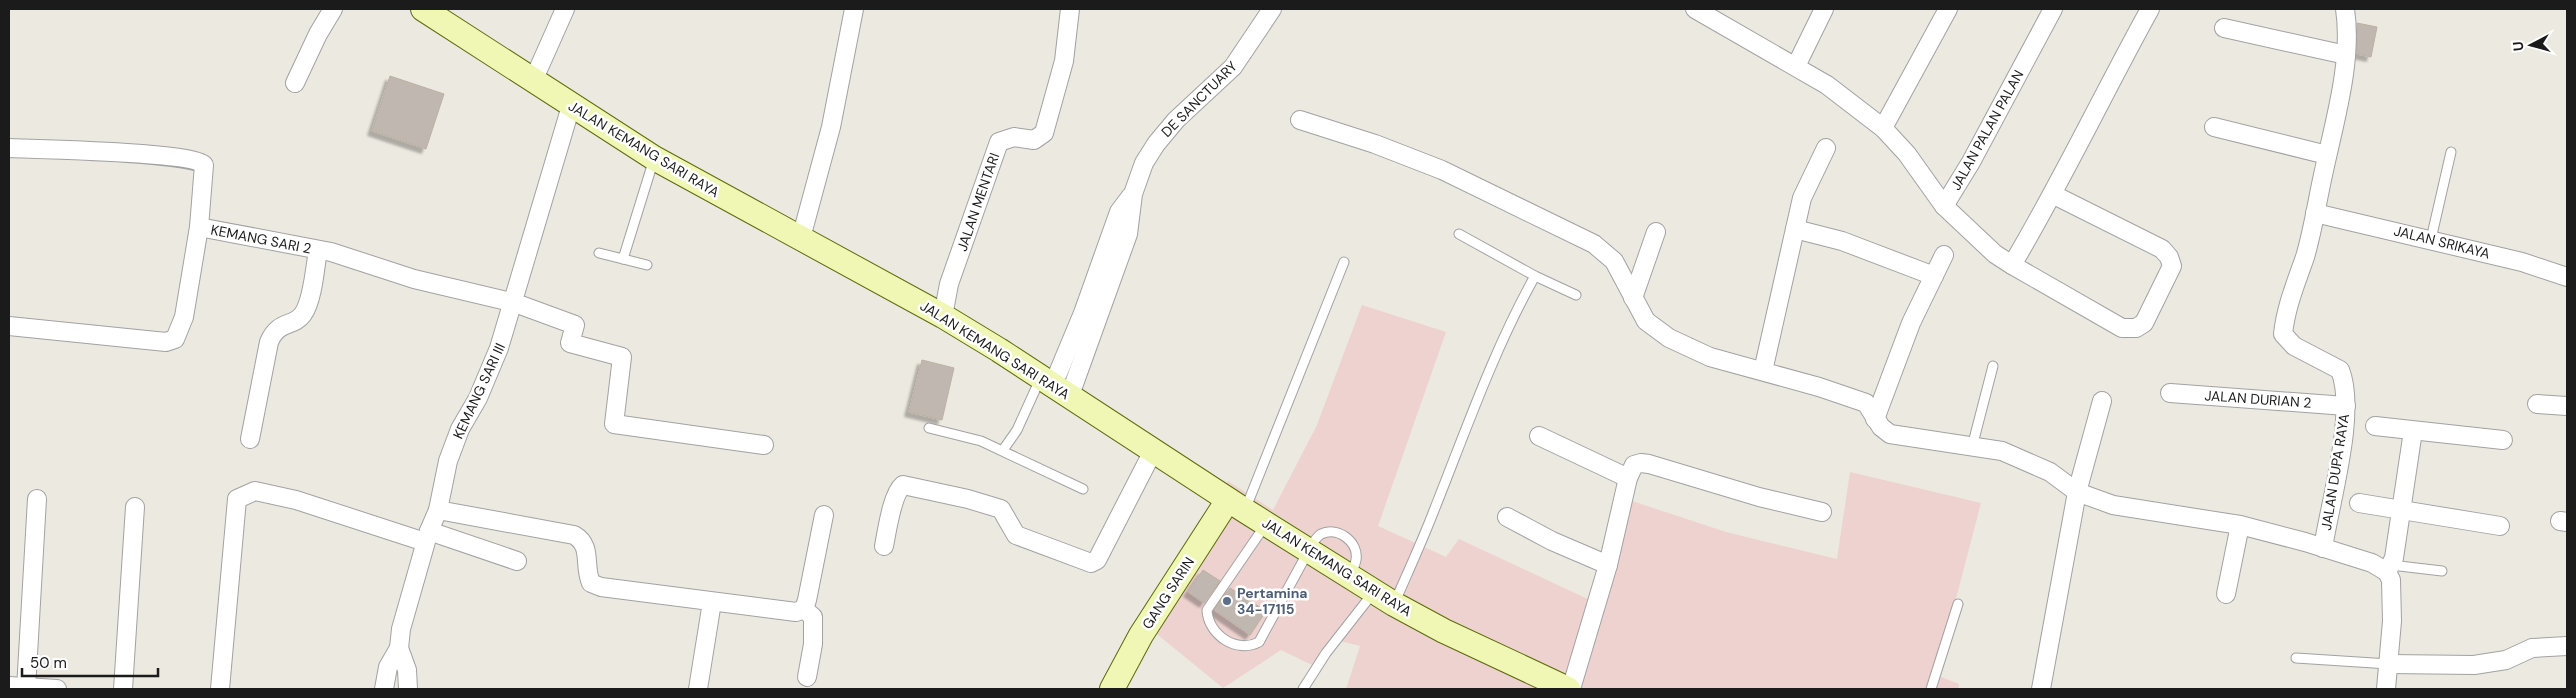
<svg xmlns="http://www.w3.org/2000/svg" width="2576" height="698" font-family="'DM Sans',sans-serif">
  <defs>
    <filter id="shadow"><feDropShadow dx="-4.5" dy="4.5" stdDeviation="1" flood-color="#0004"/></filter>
  </defs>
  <rect width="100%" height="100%" fill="#ece9e0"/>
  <path fill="#edd2cf" d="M1362,305L1446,332L1378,526L1446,557L1459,539L1594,602L1626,499L1726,532L1837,559L1850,472L1981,503L1936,675L1959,684L1958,689H1346L1360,646L1332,639L1312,665L1281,650L1223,688L1142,622L1228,481L1273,510L1317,425Z"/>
  <g fill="#c0b8b0" stroke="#bdb0a3" filter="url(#shadow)">
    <path d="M2357,23L2377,27L2371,57L2357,54Z"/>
    <path d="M390,76L444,94L426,149L372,131Z"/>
    <path d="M922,360L954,368L942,420L909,412Z"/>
    <path d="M1203,570L1220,581L1204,603L1188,592Z"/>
    <path d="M1230,588L1266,611L1250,635L1214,610Z"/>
  </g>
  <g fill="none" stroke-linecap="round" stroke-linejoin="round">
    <g stroke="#a2a2a2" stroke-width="11">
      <g id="lane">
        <path d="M1459,234L1535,276L1576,295"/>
        <path d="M2431,239L2451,152"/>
        <path d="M599,253L647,265"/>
        <path d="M623,259L654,159"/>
        <path d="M929,428L981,441L1083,489"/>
        <path d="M1972,447L1993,366"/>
        <path d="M1003,450L1017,430L1041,377"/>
        <path d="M1245,510L1344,262"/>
        <path d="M1266,524L1207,610C1208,635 1237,654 1259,642L1309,550C1312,544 1315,538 1321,534C1338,526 1359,542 1356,560C1355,565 1352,571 1350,576"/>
        <path d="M2391,565L2442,571"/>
        <path d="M1394,604C1407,574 1421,544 1433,513C1465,433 1493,351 1535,276"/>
        <path d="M2296,658L2389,664"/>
        <path d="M1303,689L1326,653L1373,593"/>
        <path d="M1931,689L1958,604"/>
      </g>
    </g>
    <g stroke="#a2a2a2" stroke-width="20">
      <g id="street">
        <path d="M1695,9L1827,85L1883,128L1907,154L1944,206L1995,254L2012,265C2062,181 2103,94 2150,9"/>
        <path d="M2224,28L2346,55"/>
        <path d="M1796,66L1824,9"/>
        <path d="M533,81L565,9"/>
        <path d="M295,83L318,34L333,9"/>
        <path d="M1300,120L1375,144L1442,170L1594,244L1614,261L1646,321L1669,338L1710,357L1819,387L1866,403L1881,427L1890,434L2002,451L2050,472L2077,492L2113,505L2240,525L2305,542L2372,563L2387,572L2391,580L2392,621L2386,689"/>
        <path d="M2214,127L2327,155"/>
        <path d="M1883,128L1948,9"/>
        <path d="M9,148C36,149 192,152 204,165L199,227L184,317L175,339L166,342L9,326"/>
        <path d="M1944,206L1971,162L2053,9"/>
        <path d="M2315,213L2522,262L2567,277"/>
        <path d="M199,227L331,252L414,279L515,303L575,325L570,343L622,357L614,424L764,445"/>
        <path d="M1795,229L1842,241L1934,276"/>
        <path d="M801,238L831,127L854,9"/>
        <path d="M2012,265L2122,328H2136L2144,323L2172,266L2169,257L2162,249L2054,195"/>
        <path d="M1633,298L1656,232"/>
        <path d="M943,316L949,284L999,142L1014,137L1034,140L1044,133L1064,61L1070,9"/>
        <path d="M1763,371L1802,198L1826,148"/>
        <path d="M1053,385L1083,313L1119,212L1131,196"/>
        <path d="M2170,393L2346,406"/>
        <path d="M1070,395L1128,234L1133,194L1144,163L1156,144L1176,120L1233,67L1272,9"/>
        <path d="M2537,404L2567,406"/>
        <path d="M1875,419L1911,323L1944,255"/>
        <path d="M2375,426L2503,440"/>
        <path d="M1539,436L1628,478"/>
        <path d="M250,439L269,342C279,319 293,328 303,314C313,300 315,267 318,250"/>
        <path d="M2359,503L2500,526"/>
        <path d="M438,510L574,535C593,546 583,565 591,583L601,587L796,612L804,609L807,600L824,515"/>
        <path d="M1507,517L1552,541L1608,565"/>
        <path d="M2560,521L2567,522"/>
        <path d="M429,531L517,561"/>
        <path d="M884,546C887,531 892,494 903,485L968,499L1001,509L1016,535L1091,563L1097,560L1153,451"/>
        <path d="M2323,548C2330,502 2357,412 2340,370L2294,346L2283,334C2286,306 2296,283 2305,257C2313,230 2317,202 2323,175C2334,123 2353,61 2345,9"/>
        <path d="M2387,572L2394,558L2413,431"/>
        <path d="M2226,594L2240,525"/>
        <path d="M804,609L813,617V644L807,677"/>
        <path d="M399,648L407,670L408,689"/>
        <path d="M2389,664L2474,665L2506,660L2532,648L2567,646"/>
        <path d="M9,686L57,689"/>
        <path d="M26,689L37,499"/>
        <path d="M123,689L135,507"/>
        <path d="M220,689L237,499L255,491L296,500L425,542"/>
        <path d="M384,689L388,667L399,648L401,629L429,531L438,510L448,461L460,429L478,398L499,348L571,106"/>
        <path d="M698,689L712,602"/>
        <path d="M1571,689L1608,565L1628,478L1634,465L1641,463L1649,464L1759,497L1822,512"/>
        <path d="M2041,689L2077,492L2102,401"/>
      </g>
    </g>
    <g stroke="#5b6b09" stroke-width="26">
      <g id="secondary">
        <path d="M423,9L654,158L943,316L999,350L1244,510L1394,604L1444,631L1568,689"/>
        <path d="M1112,689L1141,635L1228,500"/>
      </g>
    </g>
    <use href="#lane" stroke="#fff" stroke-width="9"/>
    <use href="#street" stroke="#fff" stroke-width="18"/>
    <use href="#secondary" stroke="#f0f6b4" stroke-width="24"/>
  </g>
  <circle fill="#5c6f8a" stroke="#fff" stroke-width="2" cx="1227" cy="601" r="5"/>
  <g text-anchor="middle" stroke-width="5" stroke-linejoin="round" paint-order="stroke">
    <g font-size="14" fill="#1b1b1b" stroke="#fff">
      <text transform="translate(1199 99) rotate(-45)" y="5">DE SANCTUARY</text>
      <text transform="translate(1987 130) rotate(-61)" y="5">JALAN PALAN PALAN</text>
      <text transform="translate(644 149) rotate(31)" y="5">JALAN KEMANG SARI RAYA</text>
      <text transform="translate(978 202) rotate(-71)" y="5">JALAN MENTARI</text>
      <text transform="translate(261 239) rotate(11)" y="5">KEMANG SARI 2</text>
      <text transform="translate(2442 242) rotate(14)" y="5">JALAN SRIKAYA</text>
      <text transform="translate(995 350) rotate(32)" y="5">JALAN KEMANG SARI RAYA</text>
      <text transform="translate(479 391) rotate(-65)" y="5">KEMANG SARI III</text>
      <text transform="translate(2258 399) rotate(4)" y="5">JALAN DURIAN 2</text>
      <text transform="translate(2335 472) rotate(-81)" y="5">JALAN DUPA RAYA</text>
      <text transform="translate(1337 567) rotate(32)" y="5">JALAN KEMANG SARI RAYA</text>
      <text transform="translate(1168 593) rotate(-57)" y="5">GANG SARIN</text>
    </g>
    <g font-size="14" font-weight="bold" fill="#4e5e75" stroke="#fff" text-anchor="start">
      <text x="1237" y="598">Pertamina<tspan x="1237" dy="16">34-17115</tspan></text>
    </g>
  </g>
  <rect width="2576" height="698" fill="none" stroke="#1b1b1b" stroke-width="20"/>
  <g transform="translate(2531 45) rotate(264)" stroke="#ffffff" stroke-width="4" paint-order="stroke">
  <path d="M0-4L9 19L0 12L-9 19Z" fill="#1b1b1b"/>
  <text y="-8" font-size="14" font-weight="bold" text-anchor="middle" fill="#1b1b1b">U</text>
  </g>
  <path d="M22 668v8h136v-8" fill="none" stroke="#1b1b1b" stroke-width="2.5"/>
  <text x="30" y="668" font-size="15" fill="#1b1b1b" stroke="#ffffff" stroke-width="4" paint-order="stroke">50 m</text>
</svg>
